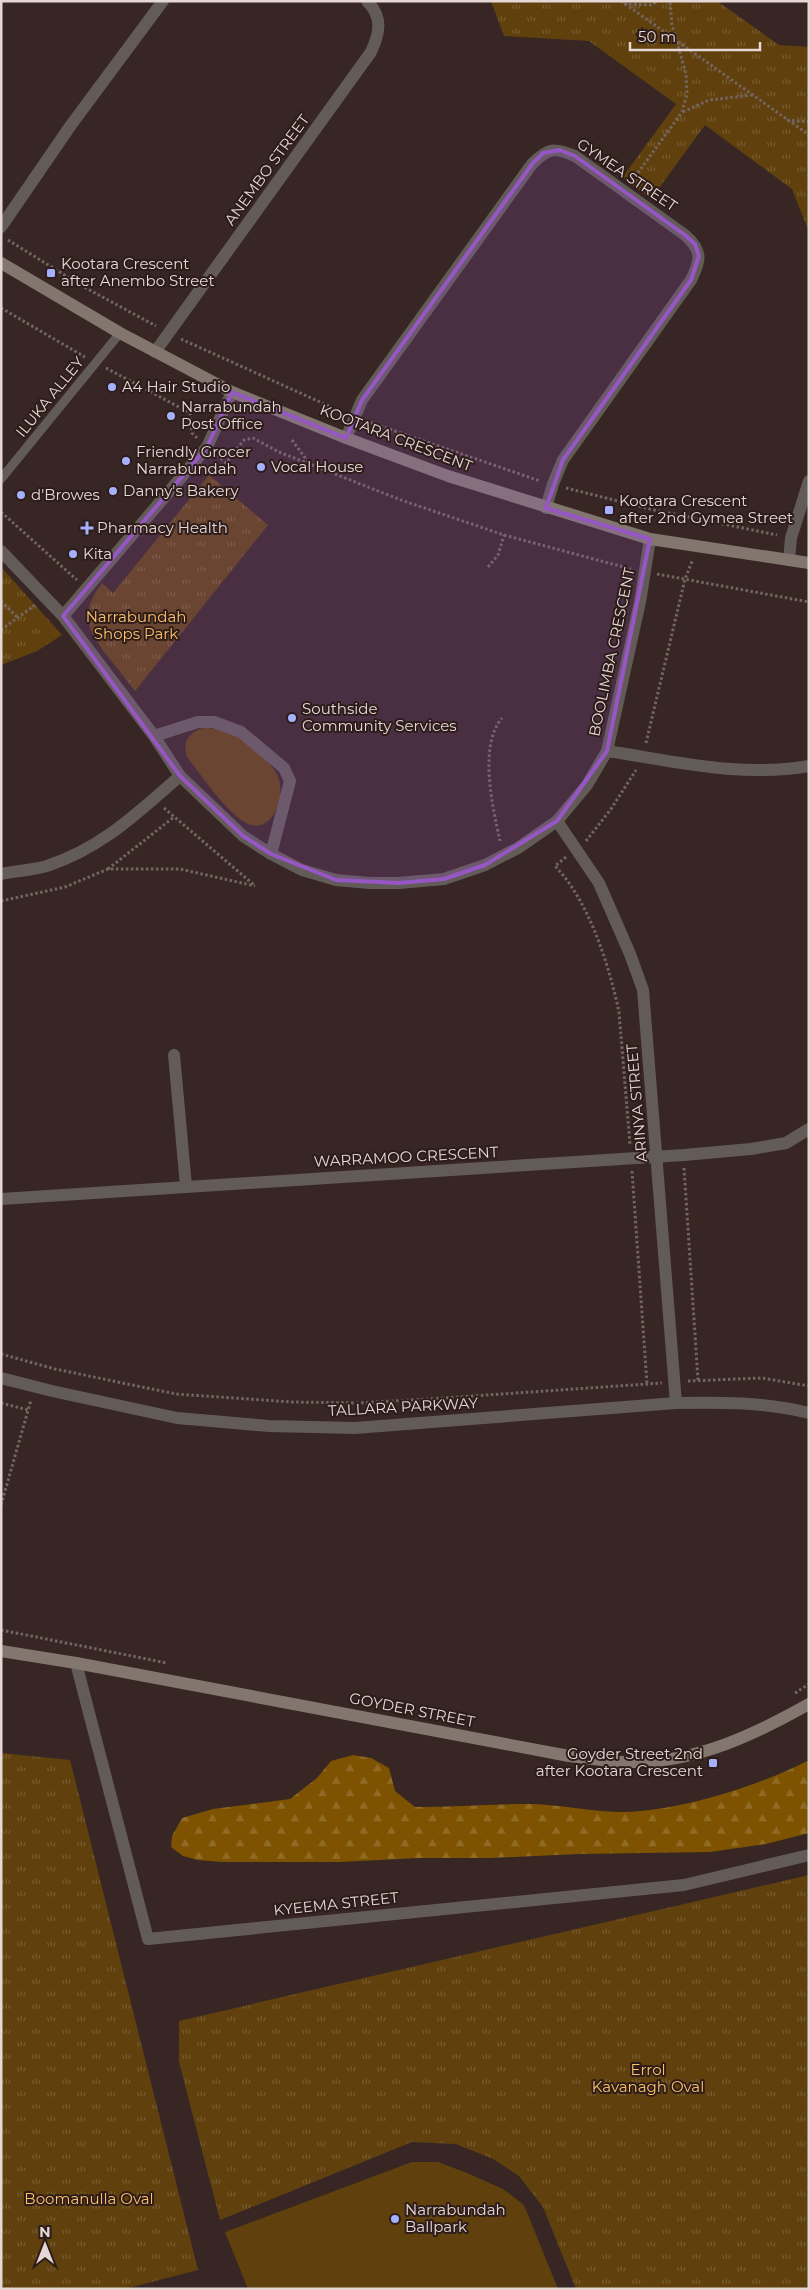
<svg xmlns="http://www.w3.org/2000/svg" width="810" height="2290" font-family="Montserrat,sans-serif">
  <defs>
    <pattern id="forest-firs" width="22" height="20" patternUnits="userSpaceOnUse" patternTransform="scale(1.25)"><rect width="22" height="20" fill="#7d5301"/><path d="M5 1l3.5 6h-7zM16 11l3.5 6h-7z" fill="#8f6b25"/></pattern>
    <pattern id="park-tufts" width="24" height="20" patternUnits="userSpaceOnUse" patternTransform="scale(1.25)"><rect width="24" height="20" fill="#60410e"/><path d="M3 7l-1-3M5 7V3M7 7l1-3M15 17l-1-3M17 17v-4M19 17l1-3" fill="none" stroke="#775c30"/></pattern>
  </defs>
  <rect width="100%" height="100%" fill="#372623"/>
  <g fill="#60410e">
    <path d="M203,728C214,728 223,730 233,734C246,740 275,765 279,779C285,798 272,836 246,823C226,812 201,775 187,757C182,742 189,732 203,728Z"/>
    <path d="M412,2162H438L467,2173L503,2189L524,2205L558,2289H248L225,2232Z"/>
  </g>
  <path fill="url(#forest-firs)" d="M353,1755L371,1758L389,1768L395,1791L415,1807C454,1807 494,1804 533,1804C563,1805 594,1812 624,1812C680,1811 759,1786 809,1760V1833L766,1844L710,1852L579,1854L490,1858H419L339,1862H223L198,1860L183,1856L171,1847L172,1836L182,1818L213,1809L290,1799L317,1778L331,1761Z"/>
  <g fill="url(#park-tufts)">
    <path d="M491,1H717L779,45L809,47V232L792,189L705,125L651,199L622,178L676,104L589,41L504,36Z"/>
    <path d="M209,475L268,525L135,691C126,679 117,668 108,657C87,629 79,614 102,583L113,593Z"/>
    <path d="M1,567L62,635L37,651L1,665Z"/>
    <path d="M1,1753L70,1760L198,2270L124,2289H1Z"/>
    <path d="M809,1875V2289H576L543,2207L519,2176L493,2159L456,2144L412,2142L220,2220L179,2062V2021Z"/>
  </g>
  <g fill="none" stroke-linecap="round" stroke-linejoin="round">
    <g stroke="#756562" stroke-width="3" stroke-dasharray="2.5 2.5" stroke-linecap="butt">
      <path d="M621,1L809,135"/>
      <path d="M624,4L652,5L657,1"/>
      <path d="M683,112L709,100L753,95"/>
      <path d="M787,120L809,122"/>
      <path d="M632,181L682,112L687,94L686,74L672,25L670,1"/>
      <path d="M8,240L84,287L156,326"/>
      <path d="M1,308L85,357"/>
      <path d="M181,339L342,412"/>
      <path d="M106,368L190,413L192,433L197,438"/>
      <path d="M366,421L540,481"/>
      <path d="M292,440L309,463"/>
      <path d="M217,455L226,463L244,440L253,438L279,452L401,500L504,535L631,569"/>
      <path d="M566,488L654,510L777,535"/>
      <path d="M1,512L77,580"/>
      <path d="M488,567L498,555L504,535"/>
      <path d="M657,574L809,602"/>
      <path d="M1,601L18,618"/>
      <path d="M1,630L35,605"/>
      <path d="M646,743L685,579L693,559"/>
      <path d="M164,808L254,885"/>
      <path d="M500,841C493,808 478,746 502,718"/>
      <path d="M586,841L611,809L636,770"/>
      <path d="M566,857L555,866C589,901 609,965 619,1012L630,1145"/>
      <path d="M108,869L174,817"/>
      <path d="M1,901L65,887L108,869H180L255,886"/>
      <path d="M684,1168L698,1380"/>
      <path d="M632,1171L647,1384"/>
      <path d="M1,1354L55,1369L176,1394L292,1402L358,1403L429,1399L662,1383"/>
      <path d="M688,1381L762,1378L809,1386"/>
      <path d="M1,1403L28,1410"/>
      <path d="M1,1505L31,1400"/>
      <path d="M1,1630L167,1663"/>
      <path d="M795,1693L809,1684"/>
    </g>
    <path stroke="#635b57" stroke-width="9" d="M1,479L120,333"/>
    <g stroke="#635b57" stroke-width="12">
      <path d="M1,227L71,125L163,1"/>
      <path d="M155,352L371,52C380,33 383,17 367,1"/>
      <path d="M346,438L362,400L532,164C548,148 554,147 575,156L685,235C703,251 701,260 691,280L563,460L553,484L546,508"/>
      <path d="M1,551L63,616L154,736L180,776L243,836L271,854L302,870L336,880L369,883H399L444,879L485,865L518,848L557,821L587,785L607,751L640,602L650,539"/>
      <path d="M789,560L791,538L809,481"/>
      <path d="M63,616L207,447L232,392"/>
      <path d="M154,736L198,722H214L241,732L284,768L290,781L271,854"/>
      <path d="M607,751C674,761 741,778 809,766"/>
      <path d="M557,821L599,883L630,954L643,990L676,1403"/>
      <path d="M1,874C16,871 33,870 47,866C102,848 137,813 180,776"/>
      <path d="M174,1055L186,1186"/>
      <path d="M1,1199L684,1155L751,1149L786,1143L809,1129"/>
      <path d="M1,1378L52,1391L177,1418L269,1426L355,1428L676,1403C721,1402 764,1402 809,1413"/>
      <path d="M76,1663L148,1939L684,1885L809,1855"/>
    </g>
    <g stroke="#82766f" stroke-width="12">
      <path d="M1,263L120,333L232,392L346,438L448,476L650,539L809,563"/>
      <path d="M1,1651L76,1663L569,1756C590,1758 612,1763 634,1762C697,1762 754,1735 809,1704"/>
    </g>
  </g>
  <path fill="#9657c5" fill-opacity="0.2" stroke="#9657c5" stroke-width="4" stroke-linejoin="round" d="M560,150L575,156L685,235L695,244L699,256L691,280L563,460L546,508L650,539L607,751L557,821L485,865L444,879L399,883L336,880L271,854L243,836L180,776L63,616L207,447L232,392L346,438L362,400L532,164L543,153Z"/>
  <g fill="#a5b1fc" stroke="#2d1c19" stroke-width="2">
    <rect x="46" y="268" width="10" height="10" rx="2.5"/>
    <circle cx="112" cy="387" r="5"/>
    <circle cx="171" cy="416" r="5"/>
    <circle cx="126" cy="461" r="5"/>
    <circle cx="261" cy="467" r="5"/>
    <circle cx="113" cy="491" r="5"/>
    <circle cx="21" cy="495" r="5"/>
    <rect x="604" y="505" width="10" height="10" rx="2.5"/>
    <path d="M84.5 520.5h5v5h5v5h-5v5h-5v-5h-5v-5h5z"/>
    <circle cx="73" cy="554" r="5"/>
    <circle cx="292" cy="718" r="5"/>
    <rect x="708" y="1758" width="10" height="10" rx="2.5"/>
    <circle cx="395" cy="2219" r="5"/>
  </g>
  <g text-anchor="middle" stroke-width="4" stroke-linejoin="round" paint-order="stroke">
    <g font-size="15" fill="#e5d8d6" stroke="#2d1c19">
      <text transform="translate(267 170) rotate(-54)" y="5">ANEMBO STREET</text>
      <text transform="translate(627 175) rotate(34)" y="5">GYMEA STREET</text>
      <text transform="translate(50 397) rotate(-51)" y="5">ILUKA ALLEY</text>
      <text transform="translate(396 438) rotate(21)" y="5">KOOTARA CRESCENT</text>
      <text transform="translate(612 652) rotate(-78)" y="5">BOOLIMBA CRESCENT</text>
      <text transform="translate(637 1103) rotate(-95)" y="5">ARINYA STREET</text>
      <text transform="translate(406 1157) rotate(-3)" y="5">WARRAMOO CRESCENT</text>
      <text transform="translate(403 1407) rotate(-3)" y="5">TALLARA PARKWAY</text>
      <text transform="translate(412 1710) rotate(11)" y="5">GOYDER STREET</text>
      <text transform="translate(336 1904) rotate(-6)" y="5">KYEEMA STREET</text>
    </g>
    <g font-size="15" fill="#e5d8d6" stroke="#2d1c19" text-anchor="start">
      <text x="61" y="269">Kootara Crescent<tspan x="61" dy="17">after Anembo Street</tspan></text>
      <text x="122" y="392">A4 Hair Studio</text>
      <text x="181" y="412">Narrabundah<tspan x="181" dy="17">Post Office</tspan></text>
      <text x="136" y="457">Friendly Grocer<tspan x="136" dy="17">Narrabundah</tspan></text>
      <text x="271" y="472">Vocal House</text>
      <text x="123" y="496">Danny's Bakery</text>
      <text x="31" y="500">d'Browes</text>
      <text x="619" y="506">Kootara Crescent<tspan x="619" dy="17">after 2nd Gymea Street</tspan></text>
      <text x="97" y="533">Pharmacy Health</text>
      <text x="83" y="559">Kita</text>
      <text x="302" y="714">Southside<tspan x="302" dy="17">Community Services</tspan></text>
      <text x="703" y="1759" text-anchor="end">Goyder Street 2nd<tspan x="703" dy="17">after Kootara Crescent</tspan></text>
      <text x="405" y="2215">Narrabundah<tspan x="405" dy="17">Ballpark</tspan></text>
    </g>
    <g font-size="15" fill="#fbc069" stroke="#2d1c19">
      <text x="136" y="622">Narrabundah<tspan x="136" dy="17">Shops Park</tspan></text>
      <text x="648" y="2075">Errol<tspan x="648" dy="17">Kavanagh Oval</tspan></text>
      <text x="89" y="2204">Boomanulla Oval</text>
    </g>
  </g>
  <rect width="810" height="2290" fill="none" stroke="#e5d8d6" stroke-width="5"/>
  <g transform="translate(45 2245)" stroke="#2d1c19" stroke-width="4" paint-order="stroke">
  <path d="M0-4L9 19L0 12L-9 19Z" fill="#e5d8d6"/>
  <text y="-8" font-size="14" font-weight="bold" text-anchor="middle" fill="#e5d8d6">N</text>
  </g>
  <path d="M630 42v8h130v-8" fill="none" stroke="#e5d8d6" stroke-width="2.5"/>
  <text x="638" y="42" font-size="15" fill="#e5d8d6" stroke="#2d1c19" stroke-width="4" paint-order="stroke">50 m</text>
</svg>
